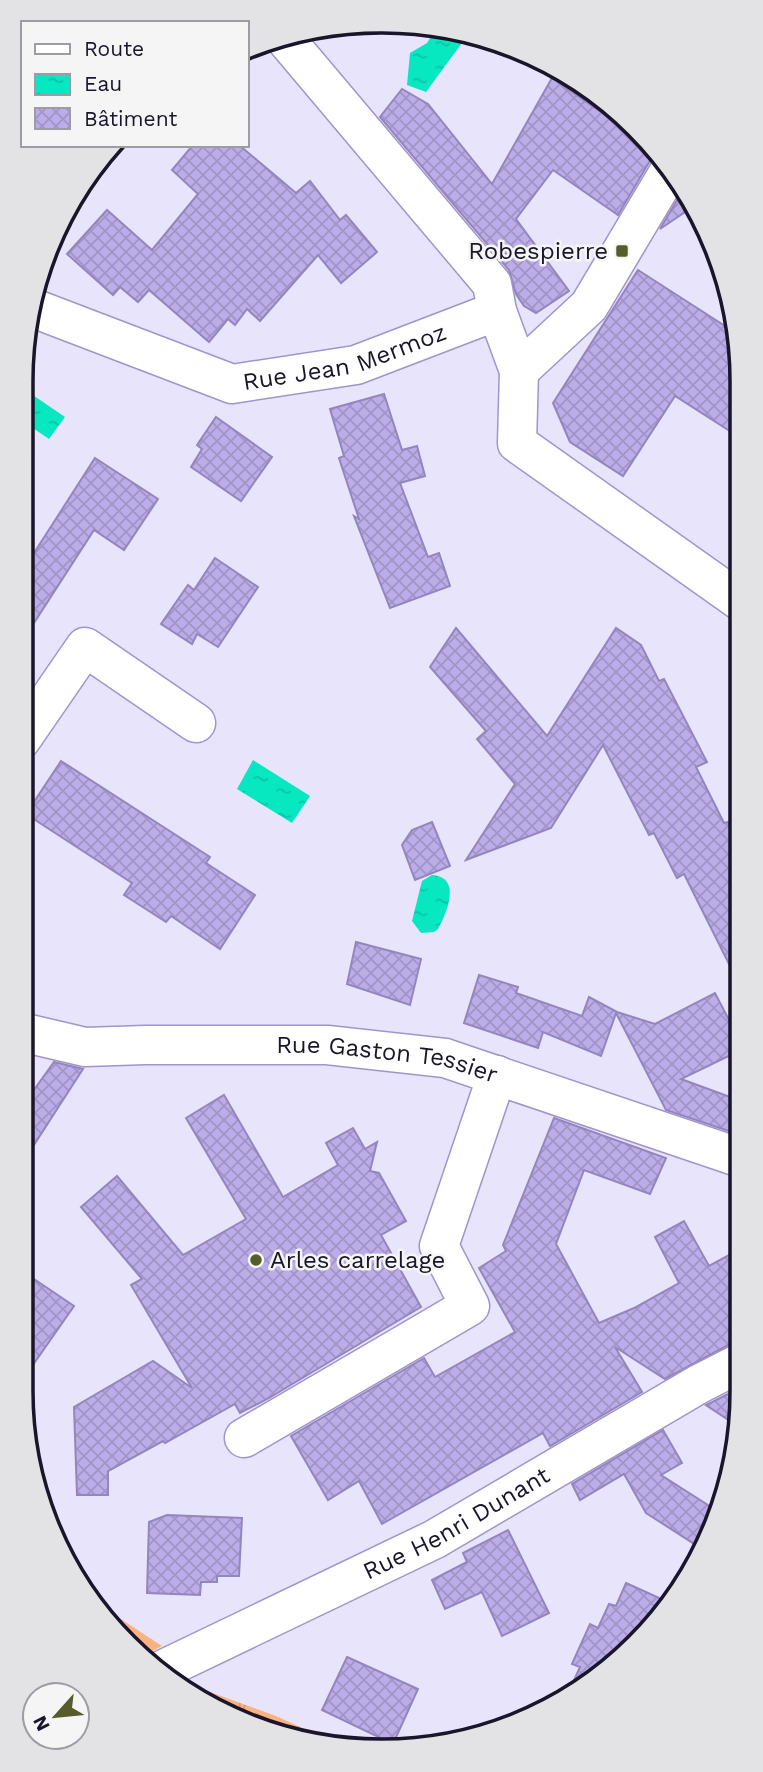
<svg xmlns="http://www.w3.org/2000/svg" width="763" height="1772" font-family="'Work Sans',sans-serif">
  <defs>
    <pattern id="grass-tufts" width="24" height="20" patternUnits="userSpaceOnUse" patternTransform="scale(1.75)"><rect width="24" height="20" fill="#fbb281"/><path d="M3 7l-1-3M5 7V3M7 7l1-3M15 17l-1-3M17 17v-4M19 17l1-3" fill="none" stroke="#d79870"/></pattern>
    <pattern id="water-ripples" width="26" height="14" patternUnits="userSpaceOnUse" patternTransform="scale(1.75)"><rect width="26" height="14" fill="#07e7c0"/><path d="M2 4q2-2 4 0t4 0M15 11q2-2 4 0t4 0" fill="none" stroke="#07c5a5"/></pattern>
    <pattern id="building-cross-hatch" width="8" height="8" patternUnits="userSpaceOnUse" patternTransform="scale(1.75)"><rect width="8" height="8" fill="#bbade8"/><path d="M0 0l8 8M0 8l8-8" fill="none" stroke="#a094c7"/></pattern>
  </defs>
  <rect width="100%" height="100%" fill="#e8e4fc"/>
  <g fill="url(#grass-tufts)">
    <path d="M95,1602L162,1646L144,1655L110,1628Z"/>
    <path d="M202,1689L276,1716L338,1744H312L202,1703L189,1692Z"/>
  </g>
  <g fill="url(#water-ripples)">
    <path d="M434,32L467,36L426,92L407,85L410,53L427,43Z"/>
    <path d="M21,387L65,417L49,439L21,420Z"/>
    <path d="M253,760L310,796L292,823L237,789Z"/>
    <path d="M432,875C462,877 447,912 438,929L434,932L421,933L412,921L422,881Z"/>
  </g>
  <g fill="url(#building-cross-hatch)" stroke="#9386be" stroke-width="2">
    <path d="M552,78L658,152L651,159L618,215L553,170L516,219L569,291L536,313L524,306L516,294L509,270L380,117L402,89L428,104L492,184Z"/>
    <path d="M193,145H239L296,193L310,181L340,220L346,215L377,252L341,283L318,255L260,321L247,309L235,325L228,319L209,342L149,290L138,302L120,287L113,295L67,254L107,210L152,250L198,194L172,170Z"/>
    <path d="M683,190L694,206L660,229Z"/>
    <path d="M638,270L739,335V437L675,396L623,476L570,442L553,403Z"/>
    <path d="M384,394L402,450L417,446L425,476L400,483L428,557L439,553L450,586L390,608L354,516L359,519L339,458L344,456L330,409Z"/>
    <path d="M216,417L272,457L241,501L191,467L202,449L197,445Z"/>
    <path d="M95,458L158,499L124,550L94,530L21,643V545L34,553Z"/>
    <path d="M215,558L258,587L218,647L197,634L192,644L161,624L188,585L194,590Z"/>
    <path d="M456,628L547,736L616,628L641,645L659,681L664,679L707,762L696,767L724,823L728,822L740,850L741,988L684,874L677,878L654,833L649,835L603,745L551,828L466,860L515,784L477,739L486,731L430,667Z"/>
    <path d="M61,761L210,857L206,863L255,895L220,949L171,916L166,922L124,895L132,883L26,814Z"/>
    <path d="M432,822L450,866L415,880L402,845L412,830Z"/>
    <path d="M356,942L421,959L410,1005L347,984Z"/>
    <path d="M479,975L518,987L516,993L582,1016L589,997L617,1012L655,1024L715,993L741,1043V1050L681,1079L741,1101V1121L735,1133L666,1110L616,1013L601,1056L543,1032L538,1048L464,1023Z"/>
    <path d="M54,1062L83,1069L21,1165V1108Z"/>
    <path d="M224,1095L283,1197L338,1165L326,1143L353,1128L365,1149L377,1142L370,1171L379,1173L406,1221L381,1235L421,1307L269,1398L240,1413L235,1404L165,1443L163,1441L108,1471V1495H77L74,1407L153,1361L192,1388L131,1285L142,1279L81,1207L117,1176L183,1255L246,1219L186,1118Z"/>
    <path d="M554,1118L666,1158L650,1194L584,1170L556,1244L599,1323L634,1308L679,1283L655,1237L684,1221L709,1266L742,1248V1340L732,1343L665,1379L615,1347L642,1392L550,1446L543,1433L382,1524L359,1481L328,1500L291,1436L424,1358L435,1377L515,1332L479,1268L506,1251L503,1245Z"/>
    <path d="M34,1279L74,1306L21,1382V1297Z"/>
    <path d="M742,1387L736,1425L706,1405Z"/>
    <path d="M663,1430L682,1463L661,1475L719,1512L699,1547L646,1513L624,1474L580,1500L572,1484Z"/>
    <path d="M167,1515L242,1518L239,1576H217V1582H201L200,1595L147,1593L149,1522Z"/>
    <path d="M508,1530L549,1613L502,1636L482,1592L445,1609L432,1580L467,1562L463,1553Z"/>
    <path d="M626,1583L668,1602L653,1628L565,1700L580,1667L572,1664L590,1624L598,1628L609,1604L616,1606Z"/>
    <path d="M347,1657L418,1689L393,1744L322,1710Z"/>
  </g>
  <g fill="none" stroke-linecap="round" stroke-linejoin="round">
    <g stroke="#a194cd" stroke-width="41">
      <g id="minor">
        <path d="M287,41L492,284L497,311L519,371L517,443L740,601"/>
        <path id="s1" d="M33,308L232,384L356,365L497,311"/>
        <path d="M519,371L589,306L670,170"/>
        <path d="M21,740L85,647L196,723"/>
        <path id="s2" d="M21,1032L85,1047L145,1045H327L445,1058L741,1158"/>
        <path d="M244,1438L470,1306L439,1246L497,1075"/>
        <path id="s3" d="M162,1670L435,1539L699,1384L742,1362"/>
      </g>
    </g>
    <use href="#minor" stroke="#fff" stroke-width="38"/>
  </g>
  <g fill="#565c2a" stroke="#f5f5f5" stroke-width="2.5">
    <rect x="615" y="244" width="14" height="14" rx="3.5"/>
    <circle cx="256" cy="1260" r="7"/>
  </g>
  <g text-anchor="middle" stroke-width="5" stroke-linejoin="round" paint-order="stroke">
    <g font-size="24" fill="#1a152a" stroke="#f5f5f5" text-anchor="end">
      <text x="608" y="259">Robespierre</text>
      <text x="270" y="1268" text-anchor="start">Arles carrelage</text>
    </g>
    <g font-size="24" fill="#1a152a" stroke="#f5f5f5">
      <text dy="8" stroke="none"><textPath href="#s1" startOffset="329">Rue Jean Mermoz</textPath></text>
      <text dy="8" stroke="none"><textPath href="#s2" startOffset="369">Rue Gaston Tessier</textPath></text>
      <text dy="8" stroke="none"><textPath href="#s3" startOffset="329">Rue Henri Dunant</textPath></text>
    </g>
  </g>
  <path d="M0 0H763V1772H0ZM381 33H382A348 348 0 0 1 730 381V1391A348 348 0 0 1 382 1739H381A348 348 0 0 1 33 1391V381A348 348 0 0 1 381 33Z" fill="#e3e3e5" fill-rule="evenodd"/>
  <path fill="none" stroke="#1a152a" stroke-width="3.5" d="M381 33H382A348 348 0 0 1 730 381V1391A348 348 0 0 1 382 1739H381A348 348 0 0 1 33 1391V381A348 348 0 0 1 381 33Z"/>
  <rect x="21" y="21" width="228" height="126" fill="#f5f5f5" stroke="#9d9ba4" stroke-width="2"/>
  <rect x="35" y="44" width="35" height="10" fill="#ffffff" stroke="#9d9ba4" stroke-width="2"/>
  <text x="84" y="56" font-size="21" fill="#1a152a">Route</text>
  <rect x="35" y="74" width="35" height="21" fill="url(#water-ripples)" stroke="#9d9ba4" stroke-width="2"/>
  <text x="84" y="91" font-size="21" fill="#1a152a">Eau</text>
  <rect x="35" y="108" width="35" height="21" fill="url(#building-cross-hatch)" stroke="#9d9ba4" stroke-width="2"/>
  <text x="84" y="126" font-size="21" fill="#1a152a">Bâtiment</text>
  <g transform="translate(56 1716) rotate(243)"><circle r="33" fill="#f5f5f5" stroke="#9d9ba4" stroke-width="2"/>
  <path d="M0-5L12 26L0 18L-12 26Z" fill="#565c2a"/>
  <text y="-10" font-size="19" font-weight="bold" text-anchor="middle" fill="#1a152a">N</text>
  </g>
</svg>
